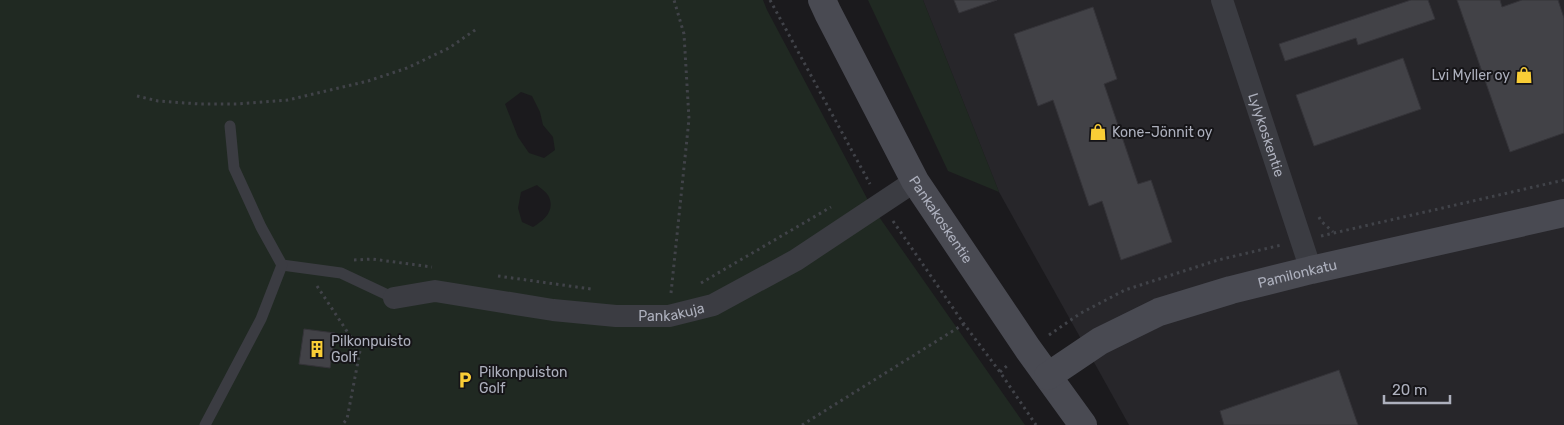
<svg xmlns="http://www.w3.org/2000/svg" width="1564" height="425" font-family="Rubik,sans-serif">
  <rect width="100%" height="100%" fill="#1b1a1d"/>
  <path fill="#27262a" d="M923,0H1564V425H1129L999,192Z"/>
  <g fill="#202922" fill-rule="evenodd">
    <path d="M0,0H763L767,10L870,204L1025,425H0ZM521,92L532,96L540,112L543,125L553,137L555,150L544,158L529,153L518,137L505,104ZM537,185C540,188 547,192 549,197C555,211 544,220 533,227L522,222L518,208L521,192ZM305,329L335,333L329,368L299,364Z"/>
    <path d="M868,0H923L999,192L948,171Z"/>
  </g>
  <g fill="#424247" stroke="#353439">
    <path d="M954,0H997L959,13Z"/>
    <path d="M1411,0H1428L1435,19L1358,45L1356,38L1285,61L1279,44Z"/>
    <path d="M1457,0H1500L1502,7L1522,0H1558L1564,18V133L1510,152Z"/>
    <path d="M1093,7L1117,79L1104,84L1138,184L1151,180L1172,242L1121,260L1102,201L1089,206L1053,100L1038,106L1014,34Z"/>
    <path d="M1403,58L1421,109L1314,146L1296,95Z"/>
    <path d="M304,329L335,333L330,368L299,364Z"/>
    <path d="M1339,370L1358,425H1224L1220,411Z"/>
  </g>
  <g fill="none" stroke-linecap="round" stroke-linejoin="round">
    <g stroke="#414349" stroke-width="3" stroke-dasharray="2.5 4" stroke-linecap="butt">
      <path d="M770,0L870,184"/>
      <path d="M137,96L158,101L200,104H237L288,100L368,81L407,68L449,48L478,28"/>
      <path d="M1319,217L1321,221L1333,232"/>
      <path d="M893,221L964,324L1000,372L1036,425"/>
      <path d="M1321,236L1564,180"/>
      <path d="M354,260L372,259L432,267"/>
      <path d="M498,276L591,289"/>
      <path d="M701,283L831,207"/>
      <path d="M317,286L360,351L347,419L342,425"/>
      <path d="M671,293L689,119L684,34L674,0"/>
      <path d="M1049,335L1081,313L1125,290L1218,260L1281,245"/>
      <path d="M1000,372L1009,364"/>
      <path d="M802,425L964,324"/>
    </g>
    <g stroke="#3b3c42" stroke-width="11">
      <path d="M282,265L341,273L394,298"/>
      <path d="M205,425L261,319L282,265L261,227L234,168L230,126"/>
    </g>
    <g stroke="#3b3c42" stroke-width="22">
      <path id="s1" d="M1222,0L1311,270"/>
      <path id="s2" d="M394,298L435,291L553,310L616,316H669L713,305L796,260L915,181"/>
    </g>
    <g stroke="#494a52" stroke-width="28">
      <path id="s3" d="M822,0L828,13L915,181L1028,349L1083,425"/>
      <path id="s4" d="M1048,376L1100,341L1159,312L1231,290L1311,270L1564,213"/>
    </g>
  </g>
  <defs>
    <g id="shop-bare" transform="scale(1.35)"><path d="M-5-2.5h2.3a2.7 3.5 0 0 1 5.4 0H5L5.5 6h-11ZM-1.5-2.5h3a1.5 2.3 0 0 0-3 0Z" fill="#f9cd36" stroke="#161518" stroke-width="2.5" paint-order="stroke"/></g>
    <g id="building-bare" transform="scale(1.35)"><path d="M-4-6H4V6H1V3H-1V6H-4ZM-2.5-4.3h1.7v1.8h-1.7ZM.8-4.3h1.7v1.8H.8ZM-2.5-1h1.7V.8h-1.7ZM.8-1h1.7V.8H.8Z" fill="#f9cd36" stroke="#161518" stroke-width="2.5" paint-order="stroke"/></g>
    <g id="parking-bare" transform="scale(1.35)"><path d="M-3.5-5.5H1a3.5 3.5 0 0 1 0 7H-1V5.5H-3.5ZM-1-3.4V-.6H.8a1.4 1.4 0 0 0 0-2.8Z" fill="#f9cd36" stroke="#161518" stroke-width="2.5" paint-order="stroke"/></g>
  </defs>
  <g fill-rule="evenodd">
    <use href="#shop-bare" x="1524" y="75"/>
    <use href="#shop-bare" x="1098" y="132"/>
    <use href="#building-bare" x="317" y="349"/>
    <use href="#parking-bare" x="465" y="380"/>
  </g>
  <g text-anchor="middle" stroke-width="4" stroke-linejoin="round" paint-order="stroke">
    <g font-size="14" fill="#adb0bd" stroke="#161518" text-anchor="start">
      <text x="1510" y="80" text-anchor="end">Lvi Myller oy</text>
      <text x="1112" y="137">Kone-Jönnit oy</text>
      <text x="331" y="346">Pilkonpuisto<tspan x="331" dy="16">Golf</tspan></text>
      <text x="479" y="377">Pilkonpuiston<tspan x="479" dy="16">Golf</tspan></text>
    </g>
    <g font-size="14" fill="#adb0bd" stroke="#161518">
      <text dy="5" stroke="none"><textPath href="#s1" startOffset="142">Lylykoskentie</textPath></text>
      <text dy="5" stroke="none"><textPath href="#s3" startOffset="250">Pankakoskentie</textPath></text>
      <text dy="5" stroke="none"><textPath href="#s4" startOffset="272">Pamilonkatu</textPath></text>
      <text dy="5" stroke="none"><textPath href="#s2" startOffset="280">Pankakuja</textPath></text>
    </g>
  </g>
  <path d="M1384 395v8h66v-8" fill="none" stroke="#adb0bd" stroke-width="2.5"/>
  <text x="1392" y="395" font-size="15" fill="#adb0bd" stroke="#161518" stroke-width="4" paint-order="stroke">20 m</text>
</svg>
